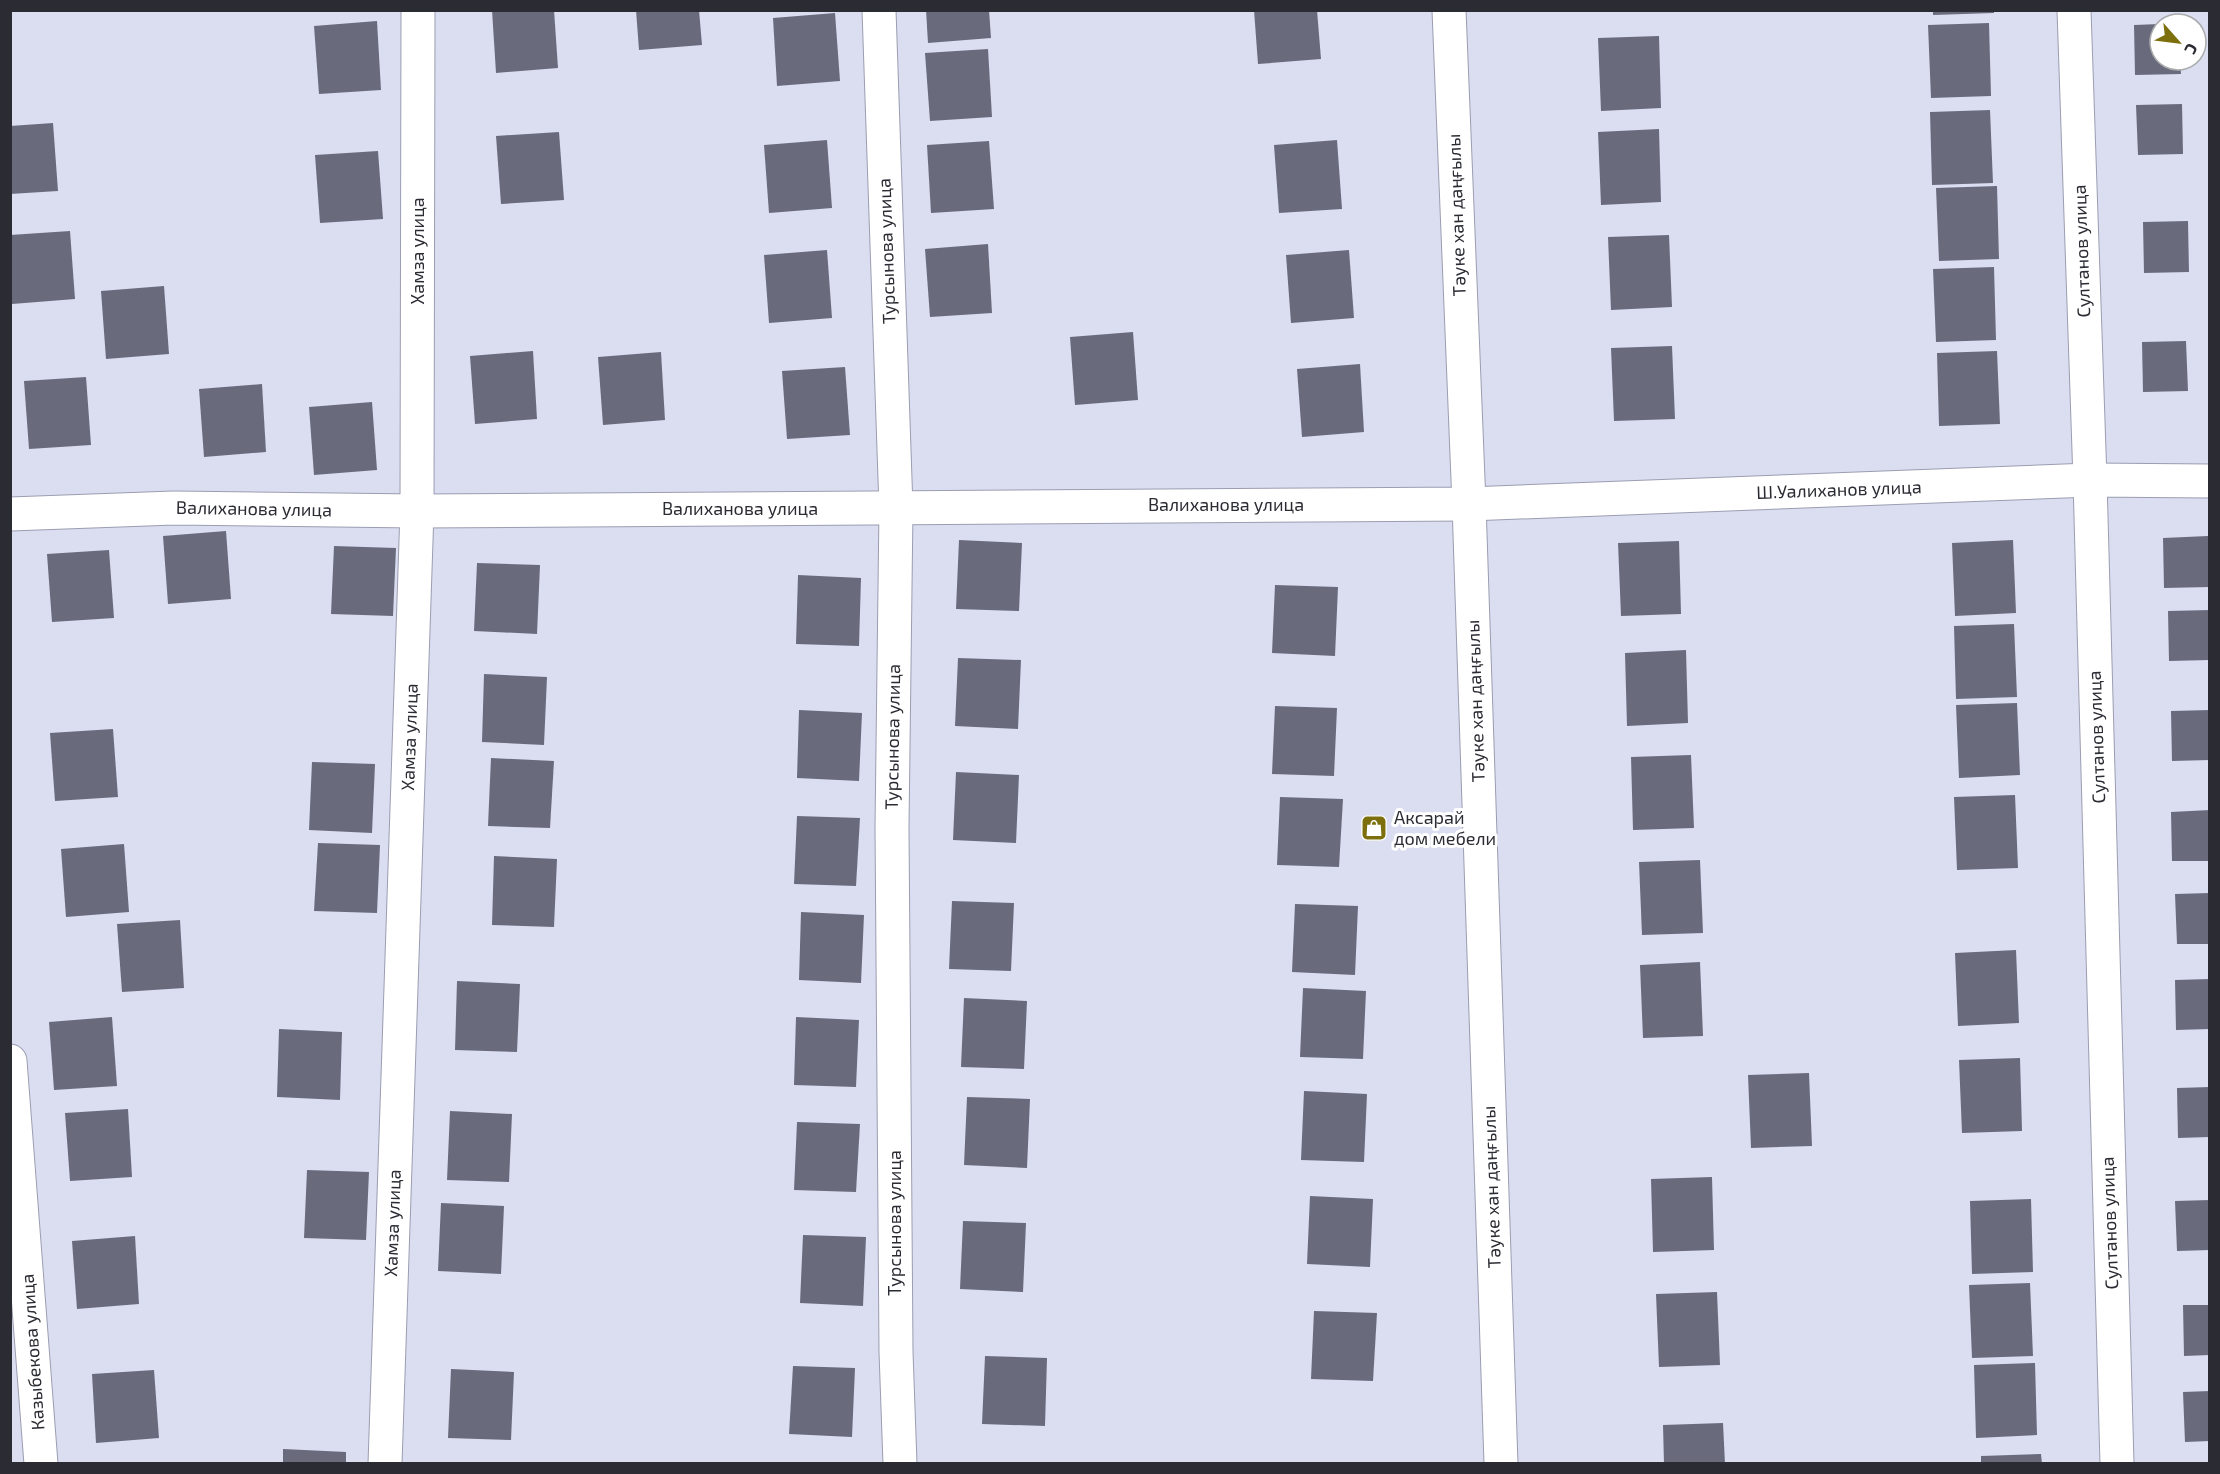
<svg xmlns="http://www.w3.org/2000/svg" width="2220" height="1474" font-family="'Exo 2',sans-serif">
  <rect width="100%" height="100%" fill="#dbddf1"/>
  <g fill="#696b7d">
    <path d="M492,10H554L558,68L496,73Z"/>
    <path d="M636,10H699L702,45L639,50Z"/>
    <path d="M926,10H989L991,38L928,43Z"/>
    <path d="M1254,10H1317L1321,59L1258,64Z"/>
    <path d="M1933,10H1994V13L1933,15Z"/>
    <path d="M835,13L840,81L777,86L773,18Z"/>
    <path d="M377,21L381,90L319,94L314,26Z"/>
    <path d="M1989,23L1991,96L1931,98L1928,25Z"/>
    <path d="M2160,24V60H2180L2181,74L2135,75L2134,25Z"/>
    <path d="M1659,36L1661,108L1601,111L1598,38Z"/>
    <path d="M988,49L992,117L930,121L925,53Z"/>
    <path d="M2182,104L2183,154L2138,155L2136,105Z"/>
    <path d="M1990,110L1993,183L1932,185L1930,112Z"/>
    <path d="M53,123L58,191L10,194V126Z"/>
    <path d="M1659,129L1661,202L1601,205L1598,132Z"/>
    <path d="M559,132L564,200L501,204L496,136Z"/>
    <path d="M827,140L832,208L769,213L764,145Z"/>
    <path d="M1337,140L1342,209L1279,213L1274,145Z"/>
    <path d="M989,141L994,209L931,213L927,145Z"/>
    <path d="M378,151L383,219L320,223L315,155Z"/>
    <path d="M1997,186L1999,259L1939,261L1936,188Z"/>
    <path d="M2188,221L2189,272L2144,273L2143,222Z"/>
    <path d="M70,231L75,299L12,304L10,235Z"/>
    <path d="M1669,235L1672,307L1611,310L1608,237Z"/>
    <path d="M988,244L992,313L930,317L925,249Z"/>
    <path d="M827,250L832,318L769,323L764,255Z"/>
    <path d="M1349,250L1354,318L1291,323L1286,255Z"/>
    <path d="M1994,267L1996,340L1936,342L1933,269Z"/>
    <path d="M164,286L169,354L106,359L101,291Z"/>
    <path d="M1133,332L1138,400L1075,405L1070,337Z"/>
    <path d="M2186,341L2188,391L2143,392L2142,342Z"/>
    <path d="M1672,346L1675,419L1614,421L1611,348Z"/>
    <path d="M533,351L537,419L475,424L470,356Z"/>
    <path d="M1997,351L2000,424L1939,426L1937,353Z"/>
    <path d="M661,352L665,420L603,425L598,357Z"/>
    <path d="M1360,364L1364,432L1302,437L1297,369Z"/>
    <path d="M845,367L850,435L787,439L782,371Z"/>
    <path d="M86,377L91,445L29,449L24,381Z"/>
    <path d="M262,384L266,452L204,457L199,389Z"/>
    <path d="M372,402L377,470L314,475L309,407Z"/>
    <path d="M226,531L231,599L168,604L163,536Z"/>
    <path d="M2208,536L2210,587L2164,588L2163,538Z"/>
    <path d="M959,540L1022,543L1019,611L956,609Z"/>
    <path d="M2013,540L2016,613L1955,616L1952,543Z"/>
    <path d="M1679,541L1681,614L1621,616L1618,543Z"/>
    <path d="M334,546L396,548L393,616L331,614Z"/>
    <path d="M109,550L114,618L52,622L47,554Z"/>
    <path d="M477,563L540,565L537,634L474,631Z"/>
    <path d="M798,575L861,578L859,646L796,644Z"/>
    <path d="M1275,585L1338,587L1335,656L1272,653Z"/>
    <path d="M2210,610V660L2169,661L2168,611Z"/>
    <path d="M2014,624L2017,697L1956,699L1954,626Z"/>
    <path d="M1686,650L1688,723L1627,726L1625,653Z"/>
    <path d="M958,658L1021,660L1018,729L955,726Z"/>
    <path d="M484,674L547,677L544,745L482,742Z"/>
    <path d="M2017,703L2020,775L1959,778L1956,705Z"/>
    <path d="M1275,706L1337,708L1334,776L1272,774Z"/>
    <path d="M799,710L862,713L859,781L797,778Z"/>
    <path d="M2210,710V760L2172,761L2171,711Z"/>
    <path d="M113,729L118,797L55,801L50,733Z"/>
    <path d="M1691,755L1694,828L1633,830L1631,757Z"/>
    <path d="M491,758L554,761L550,828L488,826Z"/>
    <path d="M312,762L375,764L372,833L309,830Z"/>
    <path d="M956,772L1019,775L1016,843L953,840Z"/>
    <path d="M2015,795L2018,868L1957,870L1954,797Z"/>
    <path d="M1280,797L1343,799L1339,867L1277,865Z"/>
    <path d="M2210,810V861H2172L2171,812Z"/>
    <path d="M797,816L860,818L856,886L794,884Z"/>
    <path d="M318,843L380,845L377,913L314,911Z"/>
    <path d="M124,844L129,912L66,917L61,849Z"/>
    <path d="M494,856L557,859L554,927L492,925Z"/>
    <path d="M1700,860L1703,933L1642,935L1639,862Z"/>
    <path d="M2210,893V944H2177L2175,894Z"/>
    <path d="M952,901L1014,903L1011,971L949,969Z"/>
    <path d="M1295,904L1358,906L1355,975L1292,972Z"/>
    <path d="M801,912L864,915L861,983L799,980Z"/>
    <path d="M180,920L184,988L122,992L117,924Z"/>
    <path d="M2016,950L2019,1023L1958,1026L1955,953Z"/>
    <path d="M1700,962L1703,1036L1643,1038L1640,965Z"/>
    <path d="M2210,979V1029L2176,1030L2175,980Z"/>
    <path d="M457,981L520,984L517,1052L455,1050Z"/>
    <path d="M1303,988L1366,991L1363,1059L1300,1057Z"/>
    <path d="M964,998L1027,1001L1024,1069L961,1067Z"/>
    <path d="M112,1017L117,1086L54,1090L49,1022Z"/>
    <path d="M796,1017L859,1020L856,1087L794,1085Z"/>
    <path d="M279,1029L342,1032L340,1100L277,1097Z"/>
    <path d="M2020,1058L2022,1131L1962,1133L1959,1060Z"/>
    <path d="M1809,1073L1812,1146L1751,1148L1748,1075Z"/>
    <path d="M2210,1087V1137L2178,1138L2177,1088Z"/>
    <path d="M1304,1091L1367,1094L1364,1162L1301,1160Z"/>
    <path d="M967,1097L1030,1099L1027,1168L964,1165Z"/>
    <path d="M128,1109L132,1177L70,1181L65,1113Z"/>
    <path d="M450,1111L512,1114L509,1182L447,1180Z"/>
    <path d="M797,1122L860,1124L856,1192L794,1190Z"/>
    <path d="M307,1170L369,1172L366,1240L304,1238Z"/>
    <path d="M1712,1177L1714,1250L1653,1252L1651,1179Z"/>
    <path d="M1310,1196L1373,1199L1370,1267L1307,1264Z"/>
    <path d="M2031,1199L2033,1272L1972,1274L1970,1201Z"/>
    <path d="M2210,1200V1250L2177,1251L2175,1201Z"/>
    <path d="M441,1203L504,1206L501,1274L438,1271Z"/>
    <path d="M963,1221L1026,1223L1023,1292L960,1289Z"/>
    <path d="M803,1235L866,1237L863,1306L800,1303Z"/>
    <path d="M135,1236L139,1304L77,1309L72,1241Z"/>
    <path d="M2030,1283L2033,1356L1972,1358L1969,1285Z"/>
    <path d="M1717,1292L1720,1365L1659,1367L1656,1294Z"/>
    <path d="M2183,1305H2210V1355L2184,1356Z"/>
    <path d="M1314,1311L1377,1313L1373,1381L1311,1379Z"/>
    <path d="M985,1356L1047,1358L1045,1426L982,1424Z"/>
    <path d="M2035,1363L2037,1435L1976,1438L1974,1365Z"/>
    <path d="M793,1366L855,1368L852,1437L789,1434Z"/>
    <path d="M451,1369L514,1372L511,1440L448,1438Z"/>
    <path d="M154,1370L159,1438L96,1443L92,1374Z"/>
    <path d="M2210,1391V1441L2185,1442L2183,1392Z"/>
    <path d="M1723,1423L1725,1464H1664L1663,1425Z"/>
    <path d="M283,1449L346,1452V1464H283Z"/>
    <path d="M2041,1454L2042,1464H1981V1456Z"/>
  </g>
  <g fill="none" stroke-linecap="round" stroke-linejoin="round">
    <g stroke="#9b9db0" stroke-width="35">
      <g id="minor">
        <path d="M879,10L896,508L892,827L896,1352L900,1464"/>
        <path d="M2074,10L2090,480L2117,1464"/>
        <path d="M10,514L174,508L417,511L1469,504L2090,480L2210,481"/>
        <path d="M10,1061L41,1464"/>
        <path d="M385,1464L417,511L418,10"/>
      </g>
    </g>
    <g stroke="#9b9db0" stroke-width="35">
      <path id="tertiary" d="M1449,10L1469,504L1501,1464"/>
    </g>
    <use href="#minor" stroke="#fff" stroke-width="33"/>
    <use href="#tertiary" stroke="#fff" stroke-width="33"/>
  </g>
  <defs>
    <g id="shop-square" transform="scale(1.35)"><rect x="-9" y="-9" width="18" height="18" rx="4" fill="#7c6f0c" stroke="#fff"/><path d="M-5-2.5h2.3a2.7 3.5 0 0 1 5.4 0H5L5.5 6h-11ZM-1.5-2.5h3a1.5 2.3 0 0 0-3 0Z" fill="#fff"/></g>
  </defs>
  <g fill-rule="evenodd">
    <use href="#shop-square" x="1374" y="828"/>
  </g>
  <g text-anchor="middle" stroke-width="6" stroke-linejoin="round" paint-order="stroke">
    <g font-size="18" fill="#2b2c33" stroke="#fff">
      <text transform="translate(1457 215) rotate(-92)" y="6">Тәуке хан даңғылы</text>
      <text transform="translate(418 251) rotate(-90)" y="6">Хамза улица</text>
      <text transform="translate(887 251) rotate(-92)" y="6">Турсынова улица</text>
      <text transform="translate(2082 251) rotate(-92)" y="6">Султанов улица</text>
      <text transform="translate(1839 490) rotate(-2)" y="6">Ш.Уалиханов улица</text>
      <text x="1226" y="511">Валиханова улица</text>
      <text transform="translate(254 509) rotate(1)" y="6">Валиханова улица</text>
      <text x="740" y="515">Валиханова улица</text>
      <text transform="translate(1476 701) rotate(-92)" y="6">Тәуке хан даңғылы</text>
      <text transform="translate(410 737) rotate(-88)" y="6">Хамза улица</text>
      <text transform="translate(893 737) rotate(-89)" y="6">Турсынова улица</text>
      <text transform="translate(2097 737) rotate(-92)" y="6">Султанов улица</text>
      <text transform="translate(1492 1187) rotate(-92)" y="6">Тәуке хан даңғылы</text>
      <text transform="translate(393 1223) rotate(-88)" y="6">Хамза улица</text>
      <text transform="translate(895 1223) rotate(-90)" y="6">Турсынова улица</text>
      <text transform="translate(2110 1223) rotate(-92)" y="6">Султанов улица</text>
      <text transform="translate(33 1352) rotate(-94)" y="6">Казыбекова улица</text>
    </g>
    <g font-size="18" fill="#2b2c33" stroke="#fff" text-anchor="start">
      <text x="1394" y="824">Аксарай<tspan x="1394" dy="21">дом мебели</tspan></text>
    </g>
  </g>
  <rect width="2220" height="1474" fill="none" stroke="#2b2c33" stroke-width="24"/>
  <g transform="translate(2178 42) rotate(118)"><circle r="28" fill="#ffffff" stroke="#aaabad" stroke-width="1.5"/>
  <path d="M0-4.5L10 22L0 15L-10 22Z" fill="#7c6f0c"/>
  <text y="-9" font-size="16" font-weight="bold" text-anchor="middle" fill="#2b2c33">С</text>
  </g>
</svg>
